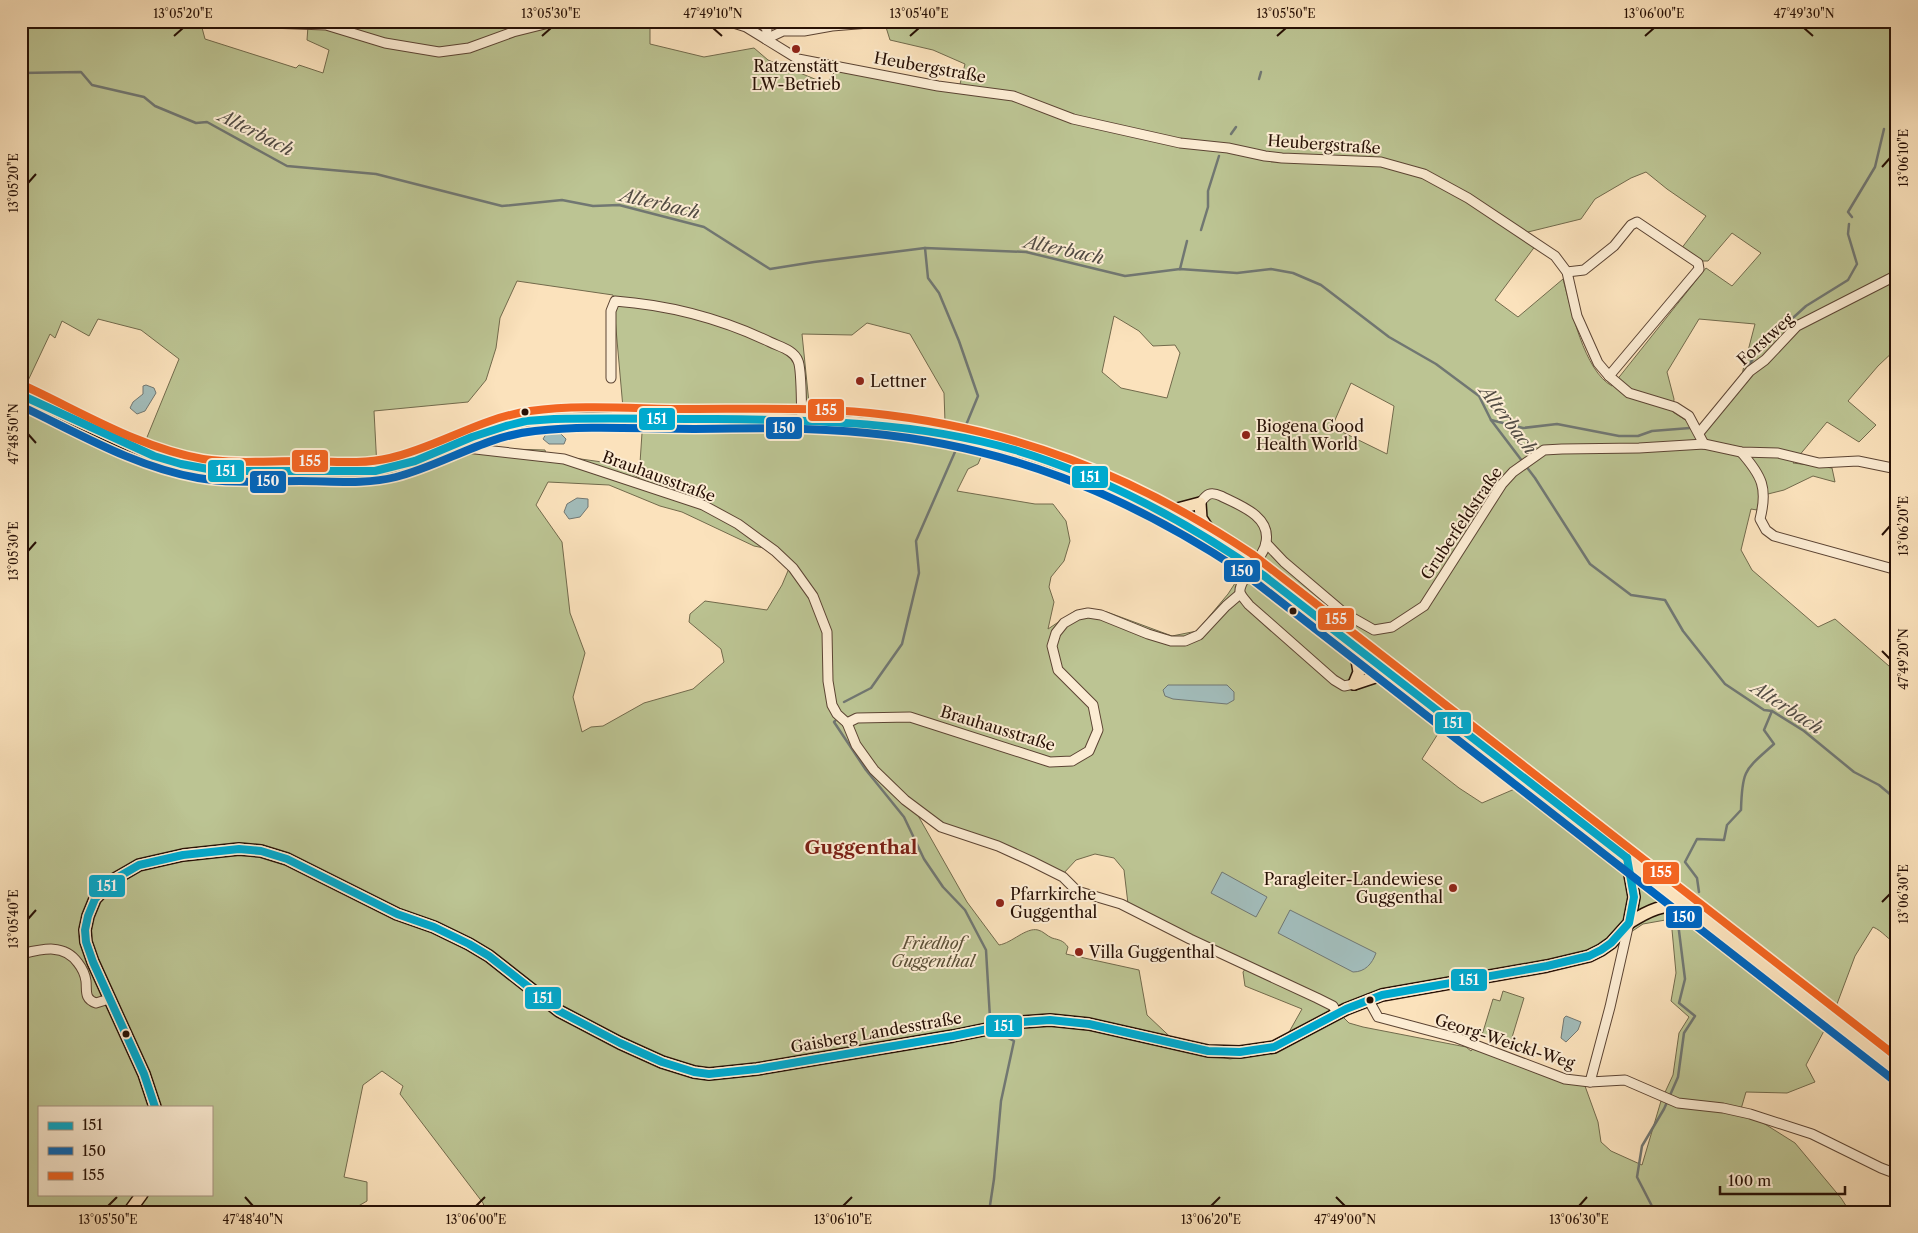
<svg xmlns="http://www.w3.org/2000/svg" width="1918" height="1233" font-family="'Libre Caslon Text',serif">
  <rect width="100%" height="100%" fill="#fbe2bc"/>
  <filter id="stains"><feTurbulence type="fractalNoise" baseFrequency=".004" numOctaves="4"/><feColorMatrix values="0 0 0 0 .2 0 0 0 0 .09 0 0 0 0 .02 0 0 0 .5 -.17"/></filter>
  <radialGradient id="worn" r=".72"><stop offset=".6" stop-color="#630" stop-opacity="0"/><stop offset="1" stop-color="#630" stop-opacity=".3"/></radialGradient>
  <g fill="#bcc493" stroke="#726a4c" fill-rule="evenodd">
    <path d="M21,21H650V44L704,57L754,48L768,60L827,84L835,71L958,92L965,64L933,50L890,40L885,24L855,21H1897V348L1878,366L1848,401L1876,425L1859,442L1827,422L1793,463L1832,468L1835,482L1813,476L1784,490L1760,496L1757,510L1751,509L1741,550L1752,570L1818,627L1835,619L1897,673V944C1889,941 1883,931 1873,927L1855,956L1834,1012L1806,1065L1815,1082L1787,1093L1746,1092L1741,1109L1795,1143L1841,1198L1850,1212H486L483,1203L400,1094L403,1086L382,1071L363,1085L344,1177L367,1182V1201L348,1212H21ZM201,24L254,27L308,26L307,40L329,50L323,73L299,65L296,68L205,39ZM1646,172L1667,189L1706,216L1681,249L1699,261H1708L1732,233L1761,253L1732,286L1706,268L1612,386C1584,371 1571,308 1563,279L1518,317L1495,300L1536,245L1528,232L1581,219L1595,199L1631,178ZM517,281L613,295L623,408L653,425L642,433L639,478L616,464L546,454L545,450L472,448L380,480L377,468L374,411L468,402L486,380L496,348L500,318ZM1114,316L1139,331L1153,346L1175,345L1180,353L1167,398L1121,388L1102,372ZM98,319L141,330L179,359L143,447L25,387L50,334L55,338L62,321L89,336ZM1699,319L1755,324L1743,370L1742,385L1704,432L1673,412L1674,399L1667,372ZM867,323L910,334L944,393L945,422L810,413L802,334L852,335ZM1351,383L1394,406L1387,454L1332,427ZM991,433L1064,453L1081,480L1092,491L1201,541L1243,571L1228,594L1197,631L1172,636L1107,612L1075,611L1048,629L1054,602L1049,587L1051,577L1064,561L1070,541L1066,521L1053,504H1035L957,491L968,469L978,464ZM548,482L609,485L660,506L682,512L754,546L769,549L790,566L782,585L767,610L705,601L690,614L689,622L721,649L724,662L693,689L644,703L603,726L591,727L582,732L573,697L585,653L570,613L562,542L536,505ZM1458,719L1501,752L1517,788L1482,803L1459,788L1422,759L1441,729ZM916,812L1063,874L1076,860L1095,854L1114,858L1124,870L1128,904L1249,964L1243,972L1245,986L1302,1009L1279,1050L1230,1059L1182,1048L1147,1015L1139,970L1066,954L1068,947C1063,940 1059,940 1052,938C1047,936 1043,931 1038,930C1026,927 1012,943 999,945L967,902ZM1671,919L1676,973L1671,1001L1689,1017L1679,1033L1673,1075L1661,1101L1642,1165L1611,1151L1601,1142L1598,1122L1585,1086L1477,1044L1471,1051L1466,1047L1363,1027L1349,1023L1342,1016L1381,1001L1592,958L1643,924ZM39,1107H211V1194H39Z"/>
    <path d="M1503,991L1524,998L1510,1044L1482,1035L1493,999L1500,1001Z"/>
  </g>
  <g fill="#a2bcba" stroke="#717772">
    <path d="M146,385L154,388L156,393L145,411L137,414L130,408L133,402L143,394V386Z"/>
    <path d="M560,433L566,439L564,444H549L543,439L546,434Z"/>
    <path d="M577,498L588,499V507L580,517L569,519L564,512L567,504Z"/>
    <path d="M1168,685H1227L1234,692V700L1227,704L1173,699L1165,696L1163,690Z"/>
    <path d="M1222,872L1267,897L1256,917L1211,893Z"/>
    <path d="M1290,910L1376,953C1372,964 1365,972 1353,972L1278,933Z"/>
    <path d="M1566,1016L1581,1022L1578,1030L1566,1042L1561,1038L1564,1018Z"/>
  </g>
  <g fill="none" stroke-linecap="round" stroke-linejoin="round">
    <g stroke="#717772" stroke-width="2.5">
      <path d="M21,73L81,72L92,85L144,97L155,106L196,123L207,122L287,166L376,174L502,206L562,200L593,206L619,205L704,227L770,269L814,262L925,248L1026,252L1125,276L1180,269L1237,273L1271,269L1293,273L1321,285L1389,337L1436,364L1479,396L1491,420L1535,478L1590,564L1631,595L1665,600L1683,631L1725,684L1764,710L1772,711L1804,731L1854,772L1879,785L1897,800"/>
      <path d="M1259,79L1261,72"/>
      <path d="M1231,134L1236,127"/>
      <path d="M1852,217L1848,212L1875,167L1884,129"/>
      <path d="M1201,230L1208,207V191L1219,156"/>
      <path d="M925,248L928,278L939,293L959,341L978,396L964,430"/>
      <path d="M1180,269L1187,241"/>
      <path d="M1745,371L1761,347L1806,306L1848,280L1857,264L1848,234L1849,224"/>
      <path d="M1491,420L1523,428L1557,424L1619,436H1638L1652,431L1690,428"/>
      <path d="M844,702L871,688L902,644L919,573L916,541L958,445"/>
      <path d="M835,721L834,722L866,770L904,817L924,859L943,887L965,910L986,950L990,1018"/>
      <path d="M1699,892L1697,878L1685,862L1697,839L1724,840L1727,825L1741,810C1742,769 1745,770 1774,744L1764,730L1772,711"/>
      <path d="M989,1212L994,1179L1001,1101L1014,1041L1002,1035"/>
      <path d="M1655,1212L1637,1177L1642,1146L1664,1109L1678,1077L1684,1033L1695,1016L1679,1003L1685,979L1678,923"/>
    </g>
    <g stroke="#5c4433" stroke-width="11">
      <g id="minor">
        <path d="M206,21L326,25L385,43L439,52L469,48L513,32L557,21"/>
        <path d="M727,21L746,27L798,59L938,86L1013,96L1073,119L1180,143L1228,148L1265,156L1282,158L1381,162L1424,174L1468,198L1555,256L1567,272L1577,316L1598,363L1609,376L1629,393L1675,407L1689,416L1704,444"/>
        <path d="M760,21L767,29L766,39"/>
        <path d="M766,39L783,31H804L832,26L894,21"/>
        <path d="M1567,272L1584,270L1614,246L1631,225L1637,222L1698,263L1699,269L1609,376"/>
        <path d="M611,378V311L615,301C668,305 722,319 770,342C780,347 794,350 798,361C802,369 801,407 802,419"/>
        <path d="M1699,433L1750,371L1765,360L1797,326L1897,275"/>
        <path d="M449,446L564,459L703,505L738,524L775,551L793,568L813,596L827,632L828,681L832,705L837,714L847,723"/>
        <path d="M1741,452C1762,476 1768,488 1760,519L1766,530L1774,536L1897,570"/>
        <path d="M1200,503C1207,494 1210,491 1221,496C1239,505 1271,516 1266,542C1265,552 1255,563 1249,571C1246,577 1239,585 1240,592C1241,596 1246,601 1249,605L1334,680L1344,686L1354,684"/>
        <path d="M1266,543L1284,562L1344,613L1374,630L1392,627L1424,606L1502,484L1513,472L1544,450L1562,449L1639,448L1704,444L1741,452L1778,453L1819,463L1858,461L1897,469"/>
        <path d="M1240,594L1226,606L1199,635L1185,641H1171L1148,634L1101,615L1088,613L1078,615L1064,623L1056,633L1052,646L1058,670L1093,705L1098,730L1089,751L1072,761L1050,762L910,717L857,718L847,723L856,745L874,770L905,800L941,827L998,846L1031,861L1063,877L1077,891L1121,904L1190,939L1317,998L1333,1006L1337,1013"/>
        <path d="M21,954C42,949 64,943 78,963C82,968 85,974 86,981C87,991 84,999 96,1003L109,999"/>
        <path d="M1368,999L1378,1017L1457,1038L1565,1079L1590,1082L1625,1080L1678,1103L1723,1108L1750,1114L1812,1134L1881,1168L1897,1174"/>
        <path d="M1590,1082L1610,1007L1629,923"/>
      </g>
    </g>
    <g stroke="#271005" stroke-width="14">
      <g id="major">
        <path d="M21,395L154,456L181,464L219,471H375L415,461L472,437L506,426L526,421L554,419C610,418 665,418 720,419C788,419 857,419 924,430C1040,449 1151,494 1246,562"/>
        <path d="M1166,512L1200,503L1201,518L1214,538"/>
        <path d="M1263,575L1897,1070"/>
        <path d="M1354,684L1375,677L1393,676"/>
        <path d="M1354,684L1359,672L1355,648"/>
        <path d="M1629,923C1649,910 1663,904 1687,905"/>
        <path d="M155,1107L144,1074L93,962L86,942L85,930L88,916L95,899L113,880L139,865L183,855L239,849L261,851L287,859L397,914L434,927L469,944L489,956L559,1011L620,1043L662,1062L694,1072L709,1074L757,1069L953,1036L1022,1022L1050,1020L1089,1024L1208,1051L1240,1052L1274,1047L1346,1009L1382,995L1547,966L1589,956L1601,950L1611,943L1629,923L1634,897L1627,858"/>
        <path d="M129,1212L142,1194"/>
      </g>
    </g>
    <use href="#minor" stroke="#fcecd3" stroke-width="9"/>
    <use href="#major" stroke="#fbe2bc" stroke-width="11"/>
    <g stroke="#271005" stroke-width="14" stroke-linecap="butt">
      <path id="major-bridge" d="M1246,562L1263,575"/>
    </g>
    <use href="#major-bridge" stroke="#fbe2bc" stroke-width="11"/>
    <g stroke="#fcecd3" stroke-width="11">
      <g id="bus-1">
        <path d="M21,395L154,456L181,464L219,471H375L415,461L472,437L506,426L526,421L554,419C608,418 662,419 716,419C817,420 917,422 1015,450C1105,477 1186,521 1263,575L1627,858"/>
        <path d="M155,1107L144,1074L93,962L86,942L85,930L88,916L95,899L113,880L139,865L183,855L239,849L261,851L287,859L397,914L434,927L469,944L489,956L559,1011L620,1043L662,1062L694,1072L709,1074L757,1069L953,1036L1022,1022L1050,1020L1089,1024L1208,1051L1240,1052L1274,1047L1346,1009L1382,995L1547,966L1589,956L1601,950L1611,943L1629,923L1634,897L1627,858"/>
      </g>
    </g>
    <g stroke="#fcecd3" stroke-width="11">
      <path id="bus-2" d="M21,406C78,433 135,467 198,478C232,484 266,481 300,481C332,481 365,485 396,477C443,465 485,436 535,431C588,425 641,429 694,429C752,428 809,427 867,433C1007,446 1123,493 1240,570L1891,1078"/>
    </g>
    <g stroke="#fcecd3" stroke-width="11">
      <path id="bus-3" d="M25,386C83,413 140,448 203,459C235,464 268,461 300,461C329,461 360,465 390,458C438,447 480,418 530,411C583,404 637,409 690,409C750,409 810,407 870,413C1014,428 1133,475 1252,554L1897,1057"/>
    </g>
    <use href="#bus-1" stroke="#00a9ce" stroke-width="8"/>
    <use href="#bus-2" stroke="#0065bd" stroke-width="8"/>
    <use href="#bus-3" stroke="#f26522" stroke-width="8"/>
  </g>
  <path fill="none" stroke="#271005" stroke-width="2" d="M713,28L722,36M1804,28L1813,36M174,36L183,28M542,36L551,28M910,36L919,28M1277,36L1286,28M1645,36L1654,28M1882,167L1890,158M28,183L36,174M28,434L36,443M1882,535L1890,526M28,551L36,542M1882,651L1890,659M1882,902L1890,894M28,919L36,910M245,1197L253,1206M1336,1197L1345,1206M108,1206L117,1197M476,1206L485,1197M843,1206L852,1197M1211,1206L1220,1197M1579,1206L1587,1197"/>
  <g fill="#8f2418" stroke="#fcecd3" stroke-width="2">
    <circle cx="796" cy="49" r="5"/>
    <circle cx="860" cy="381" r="5"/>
    <circle cx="1246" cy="435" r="5"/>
    <circle cx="1453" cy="888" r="5"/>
    <circle cx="1000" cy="903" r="5"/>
    <circle cx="1079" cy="952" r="5"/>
  </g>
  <g fill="#271005" stroke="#fcecd3" stroke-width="2">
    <circle cx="525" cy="412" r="4.5"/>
    <circle cx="1293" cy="611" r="4.5"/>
    <circle cx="1370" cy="1000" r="4.5"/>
    <circle cx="126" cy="1034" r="4.5"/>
  </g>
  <g text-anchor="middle" stroke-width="4" stroke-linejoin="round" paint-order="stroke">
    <g font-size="16" fill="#271005" stroke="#fcecd3" text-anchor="start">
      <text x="796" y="72" text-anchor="middle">Ratzenstätt<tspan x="796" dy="18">LW-Betrieb</tspan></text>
      <text x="870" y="387">Lettner</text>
      <text x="1256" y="432">Biogena Good<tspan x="1256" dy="18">Health World</tspan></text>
      <text x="1443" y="885" text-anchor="end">Paragleiter-Landewiese<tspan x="1443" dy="18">Guggenthal</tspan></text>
      <text x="1010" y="900">Pfarrkirche<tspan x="1010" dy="18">Guggenthal</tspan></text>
      <text x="1089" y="958">Villa Guggenthal</text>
    </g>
    <g font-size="16" fill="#271005" stroke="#fcecd3">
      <text transform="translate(930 67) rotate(10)" y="6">Heubergstraße</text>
      <text transform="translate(1324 144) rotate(4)" y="6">Heubergstraße</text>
      <text transform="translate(1765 339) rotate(-42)" y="6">Forstweg</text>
      <text transform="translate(659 476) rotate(20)" y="6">Brauhausstraße</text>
      <text transform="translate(1461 523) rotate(-56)" y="6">Gruberfeldstraße</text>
      <text transform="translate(998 728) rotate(17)" y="6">Brauhausstraße</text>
      <text transform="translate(876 1032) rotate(-10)" y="6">Gaisberg Landesstraße</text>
      <text transform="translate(1505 1041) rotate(18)" y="6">Georg-Weickl-Weg</text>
    </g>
    <g font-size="16" font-style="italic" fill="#5b4f37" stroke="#fcecd3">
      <text x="933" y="949">Friedhof<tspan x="933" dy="18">Guggenthal</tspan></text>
    </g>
    <g font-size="18" font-style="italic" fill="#524c44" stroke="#fcecd3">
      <text transform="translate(256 133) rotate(27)" y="6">Alterbach</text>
      <text transform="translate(660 204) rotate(13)" y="6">Alterbach</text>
      <text transform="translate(1064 250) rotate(12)" y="6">Alterbach</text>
      <text transform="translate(1508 420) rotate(53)" y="6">Alterbach</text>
      <text transform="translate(1787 708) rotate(33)" y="6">Alterbach</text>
    </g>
    <g font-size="19" font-weight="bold" fill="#7a1f14" stroke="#fcecd3">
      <text x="861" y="854">Guggenthal</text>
    </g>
  </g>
  <g stroke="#fcecd3" stroke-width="2">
    <rect x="807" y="398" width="38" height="24" rx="5" fill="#f26522"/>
    <rect x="638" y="407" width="38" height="24" rx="5" fill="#00a9ce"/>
    <rect x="765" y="416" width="38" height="24" rx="5" fill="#0065bd"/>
    <rect x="291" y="449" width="38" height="24" rx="5" fill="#f26522"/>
    <rect x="207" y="459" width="38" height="24" rx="5" fill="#00a9ce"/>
    <rect x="1071" y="465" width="38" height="24" rx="5" fill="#00a9ce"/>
    <rect x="249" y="470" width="38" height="24" rx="5" fill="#0065bd"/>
    <rect x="1223" y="559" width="38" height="24" rx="5" fill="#0065bd"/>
    <rect x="1317" y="607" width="38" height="24" rx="5" fill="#f26522"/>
    <rect x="1434" y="711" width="38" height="24" rx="5" fill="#00a9ce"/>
    <rect x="1642" y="861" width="38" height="24" rx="5" fill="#f26522"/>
    <rect x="88" y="874" width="38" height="24" rx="5" fill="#00a9ce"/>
    <rect x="1665" y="905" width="38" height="24" rx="5" fill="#0065bd"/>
    <rect x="1450" y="968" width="38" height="24" rx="5" fill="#00a9ce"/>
    <rect x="524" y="986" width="38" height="24" rx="5" fill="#00a9ce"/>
    <rect x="985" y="1014" width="38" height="24" rx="5" fill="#00a9ce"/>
  </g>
  <g font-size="14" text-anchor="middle" font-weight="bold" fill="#fff">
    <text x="826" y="415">155</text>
    <text x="657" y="424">151</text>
    <text x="784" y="433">150</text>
    <text x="310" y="466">155</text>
    <text x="226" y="476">151</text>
    <text x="1090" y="482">151</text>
    <text x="268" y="486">150</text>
    <text x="1242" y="576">150</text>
    <text x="1336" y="624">155</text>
    <text x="1453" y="728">151</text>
    <text x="1661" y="877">155</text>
    <text x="107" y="891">151</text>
    <text x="1684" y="922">150</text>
    <text x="1469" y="985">151</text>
    <text x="543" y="1003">151</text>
    <text x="1004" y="1031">151</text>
  </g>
  <rect width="1918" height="1233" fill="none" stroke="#fbe2bc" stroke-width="55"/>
  <rect x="38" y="1106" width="175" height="90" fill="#fcecd3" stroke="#a79481"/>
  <rect x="48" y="1122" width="25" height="8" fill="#00a9ce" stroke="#a79481"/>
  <text x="82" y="1130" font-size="15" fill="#271005">151</text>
  <rect x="48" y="1147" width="25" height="8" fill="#0065bd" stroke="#a79481"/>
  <text x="82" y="1156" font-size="15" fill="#271005">150</text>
  <rect x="48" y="1172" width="25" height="8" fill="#f26522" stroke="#a79481"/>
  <text x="82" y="1180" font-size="15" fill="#271005">155</text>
  <path d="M1720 1186v8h125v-8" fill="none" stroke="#271005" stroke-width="2.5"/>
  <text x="1728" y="1186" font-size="15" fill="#271005" stroke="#fcecd3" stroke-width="4" paint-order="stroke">100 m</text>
  <rect x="28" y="28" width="1862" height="1178" fill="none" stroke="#271005" stroke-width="2"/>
  <g font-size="12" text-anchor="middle" fill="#271005">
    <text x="183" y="18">13°05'20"E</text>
    <text x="551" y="18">13°05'30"E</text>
    <text x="713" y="18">47°49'10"N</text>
    <text x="919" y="18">13°05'40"E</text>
    <text x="1286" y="18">13°05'50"E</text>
    <text x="1654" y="18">13°06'00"E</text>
    <text x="1804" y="18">47°49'30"N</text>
    <text transform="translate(1904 158) rotate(-90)" y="4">13°06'10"E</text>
    <text transform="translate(14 183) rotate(-90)" y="4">13°05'20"E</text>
    <text transform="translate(14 434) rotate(-90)" y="4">47°48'50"N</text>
    <text transform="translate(1904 526) rotate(-90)" y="4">13°06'20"E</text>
    <text transform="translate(14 551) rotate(-90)" y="4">13°05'30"E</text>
    <text transform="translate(1904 659) rotate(-90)" y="4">47°49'20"N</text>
    <text transform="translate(1904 894) rotate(-90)" y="4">13°06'30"E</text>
    <text transform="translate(14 919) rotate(-90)" y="4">13°05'40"E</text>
    <text x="108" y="1224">13°05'50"E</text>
    <text x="253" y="1224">47°48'40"N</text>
    <text x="476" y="1224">13°06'00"E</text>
    <text x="843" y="1224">13°06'10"E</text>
    <text x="1211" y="1224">13°06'20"E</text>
    <text x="1345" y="1224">47°49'00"N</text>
    <text x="1579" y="1224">13°06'30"E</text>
  </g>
  <rect width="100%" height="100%" filter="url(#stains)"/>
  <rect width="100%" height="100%" fill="url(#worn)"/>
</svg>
